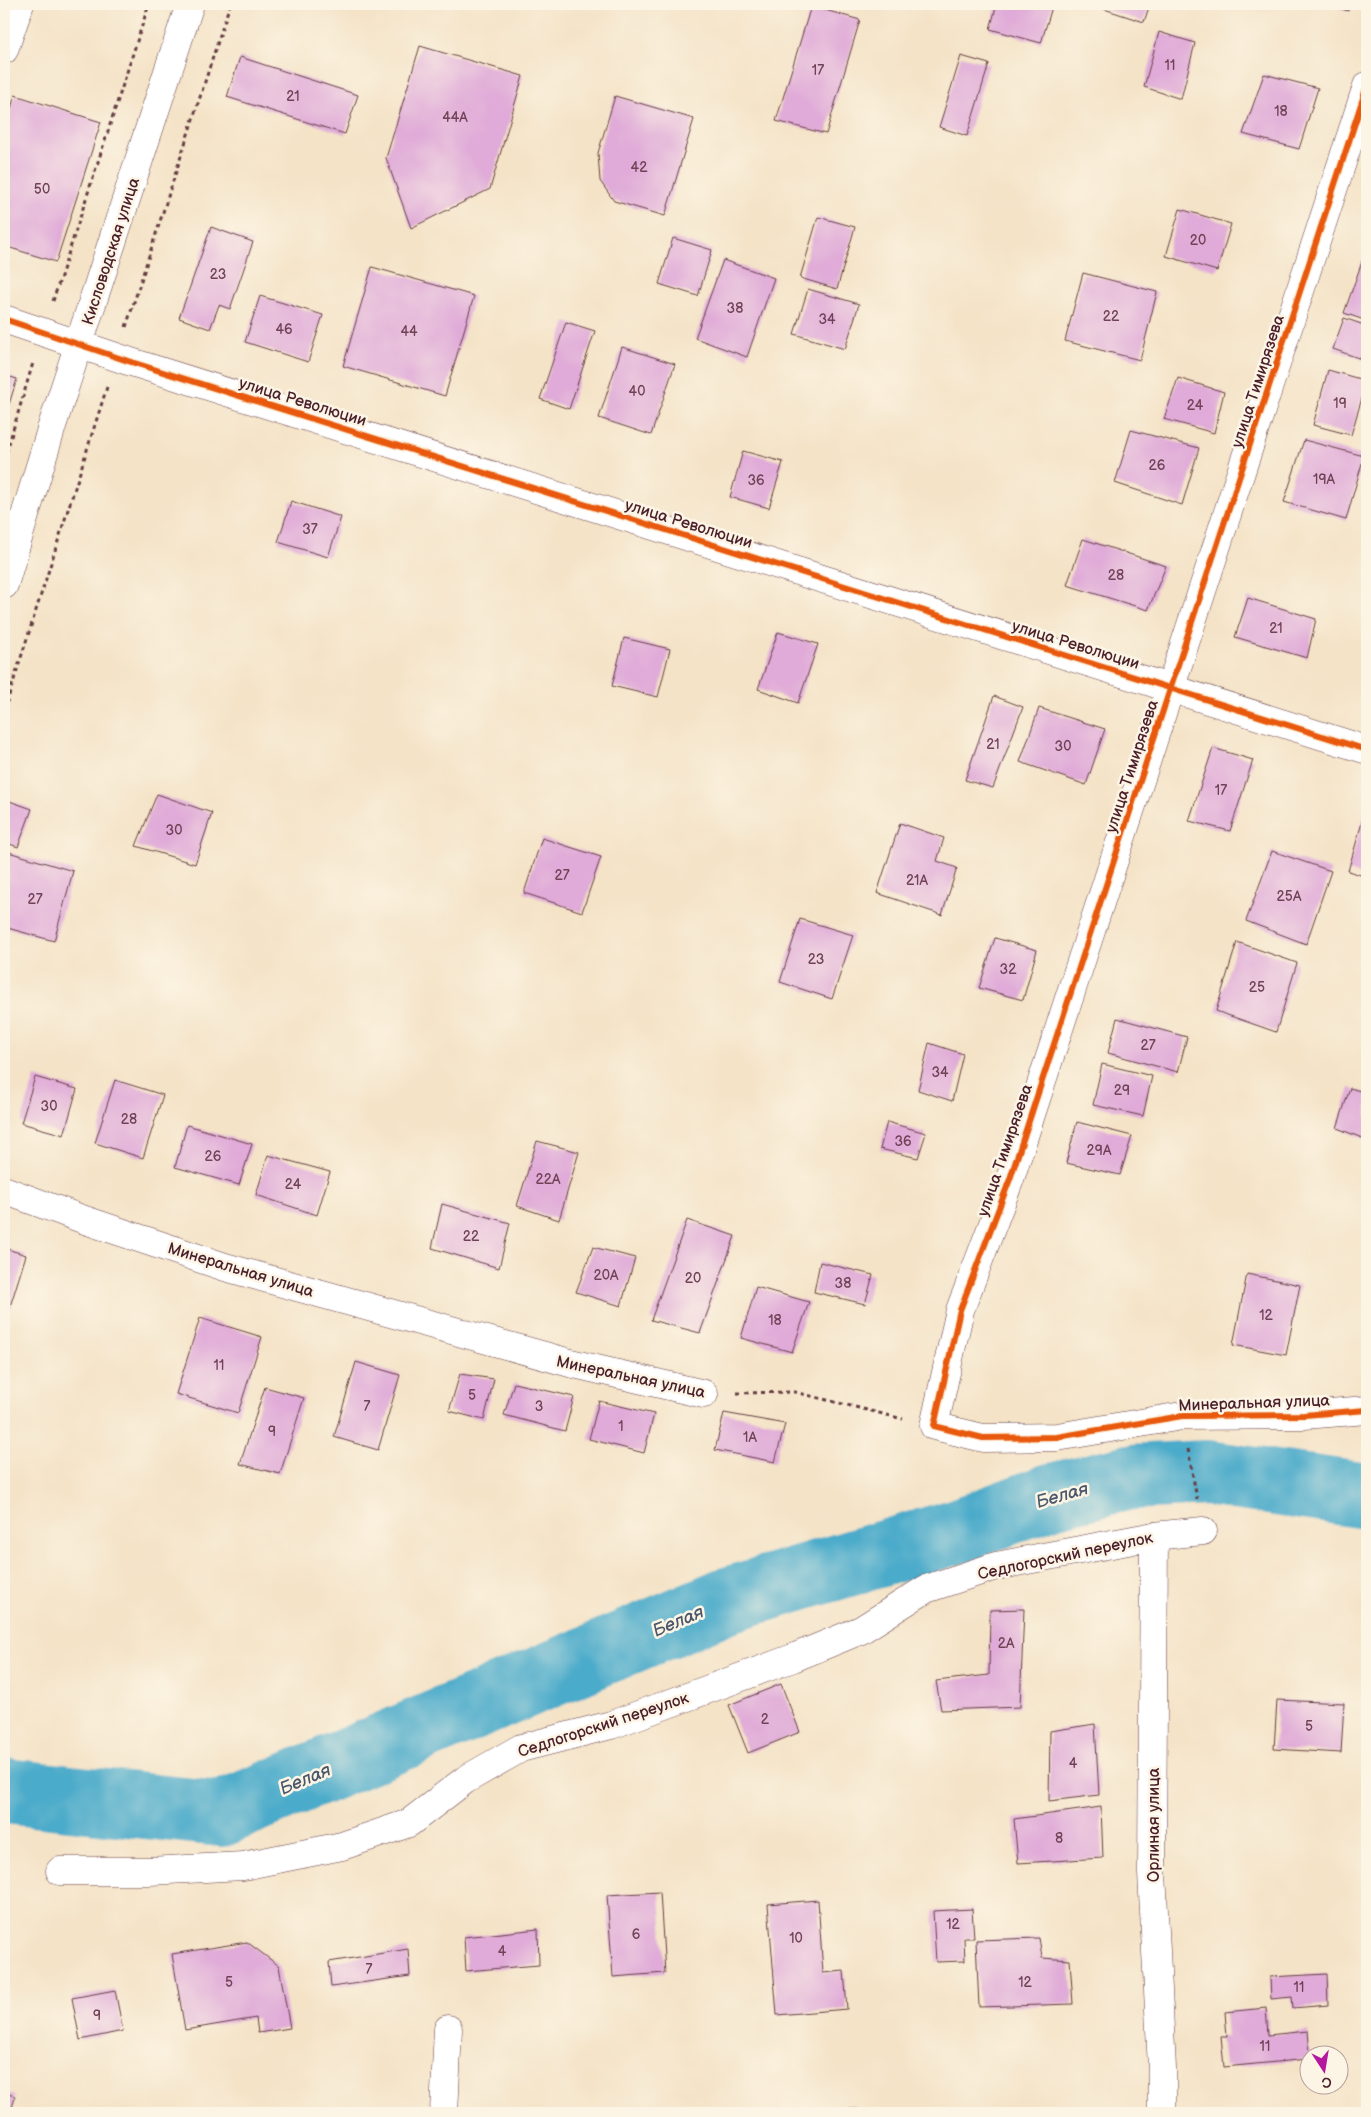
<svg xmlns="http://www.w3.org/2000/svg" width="1371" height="2117" font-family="'Balsamiq Sans',sans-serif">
  <rect width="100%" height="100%" fill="#fcf5e5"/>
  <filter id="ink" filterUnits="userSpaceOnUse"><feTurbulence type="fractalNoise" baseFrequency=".02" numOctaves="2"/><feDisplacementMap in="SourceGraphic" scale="10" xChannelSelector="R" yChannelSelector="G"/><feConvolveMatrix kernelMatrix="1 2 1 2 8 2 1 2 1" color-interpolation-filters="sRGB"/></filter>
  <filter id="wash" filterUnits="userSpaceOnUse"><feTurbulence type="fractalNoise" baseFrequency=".0096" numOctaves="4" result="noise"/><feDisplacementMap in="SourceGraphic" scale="20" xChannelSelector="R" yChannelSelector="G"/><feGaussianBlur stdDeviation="1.12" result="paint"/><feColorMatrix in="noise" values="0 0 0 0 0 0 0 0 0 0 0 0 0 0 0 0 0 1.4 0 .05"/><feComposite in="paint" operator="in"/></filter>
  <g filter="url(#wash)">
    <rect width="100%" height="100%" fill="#f4e3c7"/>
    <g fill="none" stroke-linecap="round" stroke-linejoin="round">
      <path stroke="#4babca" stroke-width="66" d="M4,1791L221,1814L727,1600L958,1531L1051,1496L1130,1477L1207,1473L1367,1496"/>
    </g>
    <g id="blocks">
      <g fill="#e0abd8">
        <path d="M997,4H1053L1041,43L990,29Z"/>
        <path d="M1103,4H1150L1144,22L1101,8Z"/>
        <path d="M1327,4H1350L1348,11Z"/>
        <path d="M811,6L860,20L826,134L776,121Z"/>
        <path d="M1159,32L1195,43L1181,99L1144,87Z"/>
        <path d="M420,46L523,76L490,189L411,228L386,158Z"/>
        <path d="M961,56L989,64L967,136L939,127Z"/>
        <path d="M240,57L358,95L345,134L227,97Z"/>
        <path d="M1264,74L1318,88L1299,149L1243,134Z"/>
        <path d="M15,95L101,122L56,262L4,246V132Z"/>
        <path d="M615,96L694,119L665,216L614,201L600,181L598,153Z"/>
        <path d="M1180,209L1231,224L1217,271L1166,256Z"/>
        <path d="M818,217L855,227L837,289L800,278Z"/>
        <path d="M211,227L253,242L230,309L219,305L210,329L179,318Z"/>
        <path d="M673,238L712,250L698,296L659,284Z"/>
        <path d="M1363,259L1367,260V321L1344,313Z"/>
        <path d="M723,260L774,278L747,357L695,338Z"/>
        <path d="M372,267L474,296L445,396L343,366Z"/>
        <path d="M1083,273L1157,292L1140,360L1065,341Z"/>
        <path d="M808,289L859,304L845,349L794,334Z"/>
        <path d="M260,296L323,315L308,362L245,342Z"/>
        <path d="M1344,318L1367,326V361L1333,349Z"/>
        <path d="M566,322L595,331L569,409L540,399Z"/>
        <path d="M622,347L675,364L651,435L599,418Z"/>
        <path d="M1328,370L1367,381L1351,435L1313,425Z"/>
        <path d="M4,375L17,379L4,420Z"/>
        <path d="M1178,378L1224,392L1214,433L1164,419Z"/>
        <path d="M1131,430L1199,448L1182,505L1115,483Z"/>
        <path d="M1304,440L1364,456L1346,520L1284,502Z"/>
        <path d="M743,451L783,462L769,508L730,497Z"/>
        <path d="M291,501L341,517L328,557L278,542Z"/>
        <path d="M1083,539L1166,566L1148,610L1067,585Z"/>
        <path d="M1248,598L1316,619L1307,658L1235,637Z"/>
        <path d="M778,632L818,644L798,703L758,689Z"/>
        <path d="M624,638L670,649L658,697L612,686Z"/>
        <path d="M994,696L1023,707L993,788L965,780Z"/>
        <path d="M1039,708L1105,729L1086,785L1020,762Z"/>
        <path d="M1213,748L1253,760L1230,831L1189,821Z"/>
        <path d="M157,794L212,813L195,864L136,846Z"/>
        <path d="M4,799L32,809L18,847L4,842Z"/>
        <path d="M1367,805V877L1348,871Z"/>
        <path d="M900,823L944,838L937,861L957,868L942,915L877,893Z"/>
        <path d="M542,838L601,857L582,912L524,893Z"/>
        <path d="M5,851L73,871L54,941L4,927Z"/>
        <path d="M1272,851L1331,871L1306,944L1246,921Z"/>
        <path d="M800,919L853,935L832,999L780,982Z"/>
        <path d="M995,938L1037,950L1023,1000L979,988Z"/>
        <path d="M1237,942L1297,963L1276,1032L1216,1011Z"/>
        <path d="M1117,1018L1187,1037L1178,1072L1108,1053Z"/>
        <path d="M929,1043L963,1054L952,1101L918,1090Z"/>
        <path d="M1102,1064L1152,1076L1143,1116L1093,1105Z"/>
        <path d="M35,1077L77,1089L64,1135L21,1123Z"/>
        <path d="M115,1080L163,1095L143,1158L95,1143Z"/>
        <path d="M1350,1088L1367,1093V1140L1337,1128Z"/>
        <path d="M887,1122L926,1133L918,1158L880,1149Z"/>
        <path d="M1077,1122L1132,1136L1120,1175L1066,1163Z"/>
        <path d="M187,1125L252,1144L239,1185L175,1167Z"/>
        <path d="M537,1141L579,1152L559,1220L517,1206Z"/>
        <path d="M268,1155L330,1172L317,1215L256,1195Z"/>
        <path d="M442,1204L510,1223L499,1268L432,1248Z"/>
        <path d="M687,1220L735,1236L700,1333L651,1320Z"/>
        <path d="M593,1247L635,1258L621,1306L576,1292Z"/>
        <path d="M4,1248L26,1255L4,1326Z"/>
        <path d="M820,1262L873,1275L865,1304L814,1292Z"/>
        <path d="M1247,1274L1300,1285L1286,1355L1233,1345Z"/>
        <path d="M756,1287L809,1302L792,1352L741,1338Z"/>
        <path d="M200,1318L262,1337L238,1413L176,1394Z"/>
        <path d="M356,1362L400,1375L378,1450L334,1437Z"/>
        <path d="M460,1374L494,1379L484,1420L449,1411Z"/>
        <path d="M514,1383L574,1397L565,1431L504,1415Z"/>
        <path d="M265,1387L304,1398L280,1474L240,1464Z"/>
        <path d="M599,1401L654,1414L644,1453L589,1439Z"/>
        <path d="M724,1413L785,1424L775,1462L715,1450Z"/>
        <path d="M1024,1609L1020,1707L941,1710L936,1681L989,1675L990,1610Z"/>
        <path d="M781,1684L800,1732L748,1753L729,1705Z"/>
        <path d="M1277,1700L1344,1703L1341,1753L1274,1749Z"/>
        <path d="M1095,1724L1099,1795L1049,1801L1050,1731Z"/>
        <path d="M1101,1807L1103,1858L1018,1863L1014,1819Z"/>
        <path d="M660,1892L665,1973L613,1977L607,1895Z"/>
        <path d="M818,1900L823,1973L844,1971L847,2009L777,2015L768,1904Z"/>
        <path d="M972,1909L974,1938H964L965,1961L936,1962L933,1911Z"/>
        <path d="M538,1929L539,1965L466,1971L464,1937Z"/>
        <path d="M1039,1938L1042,1958L1070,1960L1073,2004L979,2007L976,1940Z"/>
        <path d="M247,1942L279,1966L290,2028L258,2033L256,2018L185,2030L172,1954Z"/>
        <path d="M408,1949L410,1976L331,1987L329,1962Z"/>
        <path d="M1327,1974L1328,2005L1293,2008L1292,1997L1271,1999L1270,1977Z"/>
        <path d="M115,1990L123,2031L80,2040L72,1998Z"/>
        <path d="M1266,2008L1268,2035L1308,2031L1310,2054L1308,2059L1224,2067L1221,2037H1227L1225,2012Z"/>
        <path d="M4,2093L15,2096L11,2113H4Z"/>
        <path d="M858,2109L859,2113H776V2110Z"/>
      </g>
    </g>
  </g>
  <g filter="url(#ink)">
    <use href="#blocks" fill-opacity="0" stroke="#643c42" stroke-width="1"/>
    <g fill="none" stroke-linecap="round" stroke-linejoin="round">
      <g stroke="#643c42" stroke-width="29">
        <g id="minor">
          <path d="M4,50L20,4"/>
          <path d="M1367,86L1010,1179L960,1310L934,1426L983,1438L1057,1437L1182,1416L1304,1415L1367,1410"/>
          <path d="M4,319L128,361L1367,750"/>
          <path d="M4,1190L82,1219L225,1267L570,1363L704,1394"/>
          <path d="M1154,1536L1152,1873L1162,2068V2113"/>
          <path d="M60,1871H149L243,1866L342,1846L409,1823L465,1780L521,1748L611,1725L793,1658L861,1630L926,1589L996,1566L1154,1536L1203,1531"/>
          <path d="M444,2113L448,2029"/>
        </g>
      </g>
      <g stroke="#643c42" stroke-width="29">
        <path id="major" d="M4,585L53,423L190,4"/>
      </g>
      <g stroke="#643c42" stroke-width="3" stroke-dasharray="4 4" stroke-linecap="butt">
        <path d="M53,301L149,4"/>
        <path d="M126,327L230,4"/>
        <path d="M4,460L33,363"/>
        <path d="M4,711L107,387"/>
        <path d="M737,1393L795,1392L903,1419"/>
        <path d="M1188,1449L1197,1499"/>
      </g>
      <use href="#minor" stroke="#fff" stroke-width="28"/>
      <use href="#major" stroke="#fff" stroke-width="28"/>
      <g stroke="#fcf5e5" stroke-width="9">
        <g id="cycleway">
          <path d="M1367,86L1010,1179L960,1310L934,1426L983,1438L1057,1437L1182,1416L1304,1415L1367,1410"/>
          <path d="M4,319L128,361L1367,750"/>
        </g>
      </g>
      <use href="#cycleway" stroke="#e8590c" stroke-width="6"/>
    </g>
  </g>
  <g text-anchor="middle" stroke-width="5" stroke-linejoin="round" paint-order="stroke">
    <g font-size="14" fill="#704256">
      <text x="1170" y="70">11</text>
      <text x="818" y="75">17</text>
      <text x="293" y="101">21</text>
      <text x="1281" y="116">18</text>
      <text x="455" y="122">44А</text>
      <text x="639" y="172">42</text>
      <text x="42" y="194">50</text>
      <text x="1198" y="245">20</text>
      <text x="218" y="279">23</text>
      <text x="735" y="313">38</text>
      <text x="1111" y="321">22</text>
      <text x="827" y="324">34</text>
      <text x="284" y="334">46</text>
      <text x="409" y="336">44</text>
      <text x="637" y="396">40</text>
      <text x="1340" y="408">19</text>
      <text x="1195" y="410">24</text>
      <text x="1157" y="470">26</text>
      <text x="1324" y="484">19А</text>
      <text x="756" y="485">36</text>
      <text x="310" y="534">37</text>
      <text x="1116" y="580">28</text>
      <text x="1276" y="633">21</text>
      <text x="993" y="749">21</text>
      <text x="1063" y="751">30</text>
      <text x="1221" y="795">17</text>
      <text x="174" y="835">30</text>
      <text x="562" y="880">27</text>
      <text x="917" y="885">21А</text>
      <text x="1289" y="901">25А</text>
      <text x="35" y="904">27</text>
      <text x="816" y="964">23</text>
      <text x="1008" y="974">32</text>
      <text x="1257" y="992">25</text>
      <text x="1148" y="1050">27</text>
      <text x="940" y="1077">34</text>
      <text x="1122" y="1095">29</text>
      <text x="49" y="1111">30</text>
      <text x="129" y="1124">28</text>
      <text x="903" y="1146">36</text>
      <text x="1099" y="1155">29А</text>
      <text x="213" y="1161">26</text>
      <text x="548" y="1184">22А</text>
      <text x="293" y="1189">24</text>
      <text x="471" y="1241">22</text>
      <text x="606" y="1280">20А</text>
      <text x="693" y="1283">20</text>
      <text x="843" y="1288">38</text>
      <text x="1266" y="1320">12</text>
      <text x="775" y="1325">18</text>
      <text x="219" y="1370">11</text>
      <text x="472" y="1400">5</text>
      <text x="367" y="1411">7</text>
      <text x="539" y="1411">3</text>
      <text x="621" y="1431">1</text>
      <text x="272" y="1436">9</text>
      <text x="750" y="1442">1А</text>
      <text x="1006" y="1648">2А</text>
      <text x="765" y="1724">2</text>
      <text x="1309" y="1731">5</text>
      <text x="1073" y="1768">4</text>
      <text x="1059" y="1843">8</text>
      <text x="953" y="1929">12</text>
      <text x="636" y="1939">6</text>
      <text x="796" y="1943">10</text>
      <text x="502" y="1956">4</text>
      <text x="369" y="1974">7</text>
      <text x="229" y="1987">5</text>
      <text x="1025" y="1987">12</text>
      <text x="1299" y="1992">11</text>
      <text x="97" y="2020">9</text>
      <text x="1265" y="2051">11</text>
    </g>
    <g font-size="16" fill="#4a1f2b" stroke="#fcf5e5">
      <text transform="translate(110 251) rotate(-72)" y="6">Кисловодская улица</text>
      <text transform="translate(1257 381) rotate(-72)" y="6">улица Тимирязева</text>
      <text transform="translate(303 401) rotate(17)" y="6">улица Революции</text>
      <text transform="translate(689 523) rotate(17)" y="6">улица Революции</text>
      <text transform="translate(1076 644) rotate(17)" y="6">улица Революции</text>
      <text transform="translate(1131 766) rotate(-72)" y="6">улица Тимирязева</text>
      <text transform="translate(1004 1150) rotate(-71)" y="6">улица Тимирязева</text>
      <text transform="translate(241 1269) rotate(17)" y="6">Минеральная улица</text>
      <text transform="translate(631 1376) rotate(12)" y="6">Минеральная улица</text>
      <text transform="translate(1254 1402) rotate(-2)" y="6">Минеральная улица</text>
      <text transform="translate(1065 1555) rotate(-12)" y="6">Седлогорский переулок</text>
      <text transform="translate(603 1724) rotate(-18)" y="6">Седлогорский переулок</text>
      <text transform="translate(1153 1825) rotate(-90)" y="6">Орлиная улица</text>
    </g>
    <g font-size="18" font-style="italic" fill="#4a576b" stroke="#fcf5e5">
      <text transform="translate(1062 1495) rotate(-16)" y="6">Белая</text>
      <text transform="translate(678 1621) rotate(-23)" y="6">Белая</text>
      <text transform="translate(305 1779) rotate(-23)" y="6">Белая</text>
    </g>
  </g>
  <rect width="1371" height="2117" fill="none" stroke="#fcf5e5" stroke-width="20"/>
  <g transform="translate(1324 2070) rotate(168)"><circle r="24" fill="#fcf5e5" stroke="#b59f9b"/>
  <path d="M0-4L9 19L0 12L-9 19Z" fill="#b5179e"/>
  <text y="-8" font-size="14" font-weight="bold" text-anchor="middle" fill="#4a1f2b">С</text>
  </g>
</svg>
